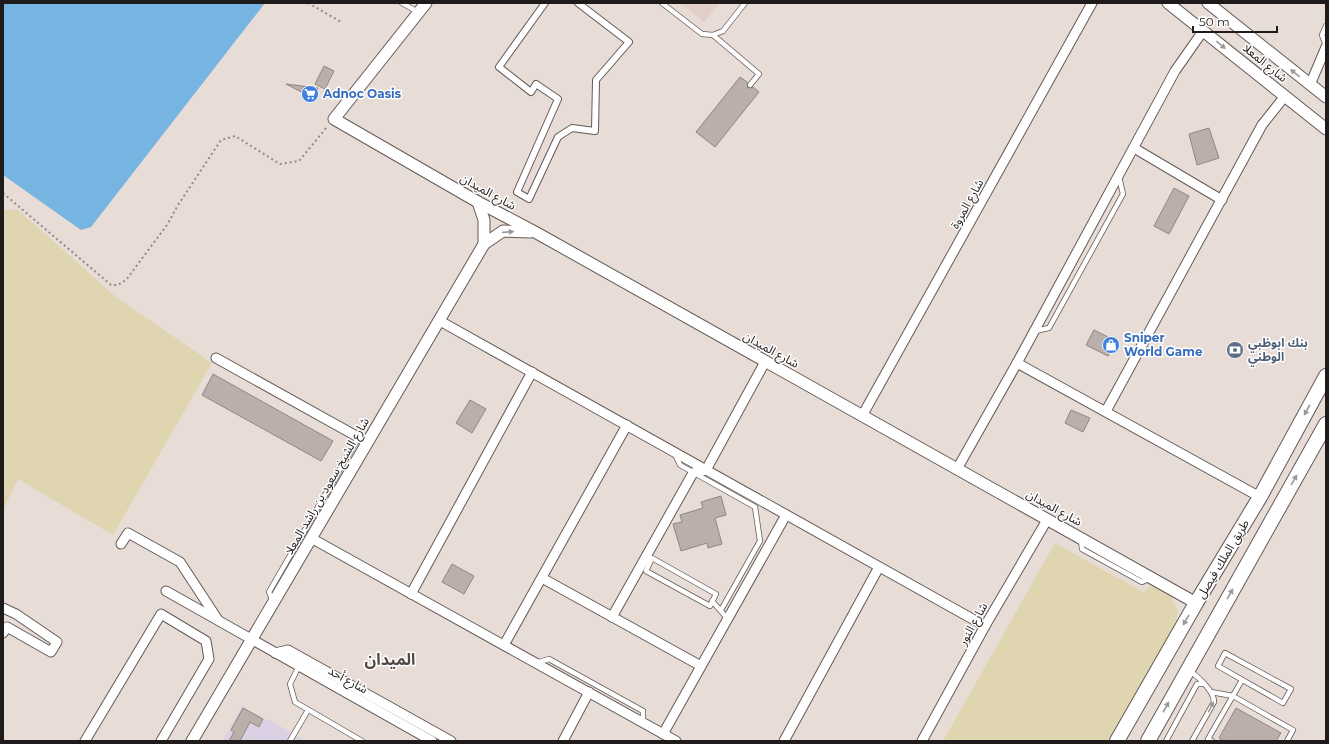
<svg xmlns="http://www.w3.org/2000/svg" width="1329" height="744" font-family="Montserrat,'Noto Sans Arabic',sans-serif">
  <rect width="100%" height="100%" fill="#e8dcd7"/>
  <path fill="#e2cfc7" d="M680,3H720L704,22Z"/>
  <path fill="#dbd0e4" d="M242,706L263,719L270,720L305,741H223Z"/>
  <g fill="#dfd5b0">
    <path d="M3,210H18L116,297L212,363L113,535L18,479L3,510Z"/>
    <path d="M1055,543L1143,592L1154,584L1169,593L1178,611L1174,629L1110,741H943Z"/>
  </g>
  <path fill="#76b5e2" d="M3,3H265L91,227L81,230L3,175Z"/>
  <g fill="#bbafac" stroke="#918683">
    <path d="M324,66L334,71L325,89L315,84Z"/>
    <path d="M740,77L747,82L748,88L753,87L759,92L715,147L696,132Z"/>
    <path d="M286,84L318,88L313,98Z"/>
    <path d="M1209,128L1219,158L1197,165L1189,134Z"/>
    <path d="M1174,188L1189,196L1169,234L1154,226Z"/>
    <path d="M1094,330L1116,341L1108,356L1086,345Z"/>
    <path d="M213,374L333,441L321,461L202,395Z"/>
    <path d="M470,400L486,409L472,433L456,423Z"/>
    <path d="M1071,410L1090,418L1083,432L1065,423Z"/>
    <path d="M721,496L726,515L715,518L722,544L708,548L707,543L681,551L673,524L682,522L680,515L703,508L701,502Z"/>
    <path d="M452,564L474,576L464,594L442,582Z"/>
    <path d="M243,708L263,719L259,727L250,722L240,741H229L234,732L231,730Z"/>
    <path d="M1236,708L1281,733L1276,741H1224L1219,738Z"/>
  </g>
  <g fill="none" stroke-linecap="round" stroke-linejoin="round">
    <g stroke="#645a56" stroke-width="6">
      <g id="service">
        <path d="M402,3L418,12"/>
        <path d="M662,3L702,34L713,35L759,74L750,85"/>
        <path d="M1326,26L1322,35L1326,46"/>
        <path d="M713,35L723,31L745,3"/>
        <path d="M1035,331L1049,328L1123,194L1119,177"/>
        <path d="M675,454L680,465L755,507L760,541L721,610"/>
        <path d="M1081,540L1082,549L1142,582L1151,578"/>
        <path d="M652,558L716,594L710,606L646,571Z"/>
        <path d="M712,601L727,618"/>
        <path d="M273,602L269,592L358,438"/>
        <path d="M1225,653L1291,689L1283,703L1218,666Z"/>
        <path d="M536,663L549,659L643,711V722"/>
        <path d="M299,666L290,684L295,702L362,741"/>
        <path d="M1189,671C1198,676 1214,691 1214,702L1192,741"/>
        <path d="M1211,692L1233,696L1293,730L1287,741"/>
        <path d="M290,741L308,710"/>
        <path d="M1166,741L1197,684H1203"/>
        <path d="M1212,741L1208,739L1242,680"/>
      </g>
    </g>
    <g stroke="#645a56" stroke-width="8">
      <path id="pedestrian" d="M545,3L499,67L531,92L536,84L558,99L517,192L529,199L558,137L572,128L595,131L596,80L629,42L578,3"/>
    </g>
    <g stroke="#645a56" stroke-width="11">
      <g id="minor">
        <path d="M1310,85L1326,47"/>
        <path d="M1134,148L1222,200"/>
        <path d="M440,321L985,626"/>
        <path d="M216,358L367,442"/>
        <path d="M1017,363L1260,497"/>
        <path d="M1106,411L1262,125L1285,96"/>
        <path d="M862,416L1092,3"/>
        <path d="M957,469L1017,363L1175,71L1203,31"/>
        <path d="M311,538L676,741"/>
        <path d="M121,544L128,533L180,562L218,620"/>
        <path d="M542,578L701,666"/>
        <path d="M166,591L432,741"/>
        <path d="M411,594L532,372"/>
        <path d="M3,608L16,614L57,642L51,652L7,627L3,633"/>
        <path d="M612,617L693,473L706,470L765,362"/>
        <path d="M504,645L627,425"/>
        <path d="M275,653L288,650L451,741"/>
        <path d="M663,734L786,515"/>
        <path d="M85,741L161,614L206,641L209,659L161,741"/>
        <path d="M563,741L589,692"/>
        <path d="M784,741L879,567"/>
        <path d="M922,741L985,626L1047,520"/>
      </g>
    </g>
    <g stroke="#645a56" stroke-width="13">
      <g id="tertiary">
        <path d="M426,3L334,119L478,202L535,232L1196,603"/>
        <path d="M1168,3L1326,129"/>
        <path d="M1208,3L1326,97"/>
        <path d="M478,202L484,220V244"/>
        <path d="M192,741L484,244L503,231L531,232"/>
      </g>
    </g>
    <g stroke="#645a56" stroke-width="16">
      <g id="primary">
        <path d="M1117,741L1196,603L1260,497L1326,376"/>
        <path d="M1148,741L1326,424"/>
      </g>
    </g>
    <g stroke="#928a87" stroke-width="2" stroke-dasharray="2 3" stroke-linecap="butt">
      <path d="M308,3L341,22"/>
      <path d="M3,193L111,285H118L126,280L167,225L178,205L221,140L235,136L280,164L299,161L327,127"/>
    </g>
    <use href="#service" stroke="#fff" stroke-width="4.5"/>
    <use href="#pedestrian" stroke="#fff" stroke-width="6"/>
    <use href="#minor" stroke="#fff" stroke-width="9"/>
    <use href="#tertiary" stroke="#fff" stroke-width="11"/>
    <use href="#primary" stroke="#fff" stroke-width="14"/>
  </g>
  <defs><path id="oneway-solid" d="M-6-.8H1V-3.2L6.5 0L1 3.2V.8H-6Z"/></defs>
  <g fill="#9a9898">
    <use href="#oneway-solid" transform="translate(1221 45) rotate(39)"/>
    <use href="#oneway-solid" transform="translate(1295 73) rotate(-141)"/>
    <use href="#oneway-solid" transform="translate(508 232) rotate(-5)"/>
    <use href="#oneway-solid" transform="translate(1307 410) rotate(119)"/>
    <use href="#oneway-solid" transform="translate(1294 480) rotate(-60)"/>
    <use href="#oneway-solid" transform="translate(1230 594) rotate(-60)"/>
    <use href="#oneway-solid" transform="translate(1186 620) rotate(120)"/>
    <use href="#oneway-solid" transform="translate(1166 707) rotate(-61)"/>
    <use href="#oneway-solid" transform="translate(1211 707) rotate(-63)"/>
  </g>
  <defs>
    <g id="supermarket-disc" transform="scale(0.9)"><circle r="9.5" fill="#3f7fe0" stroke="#fff"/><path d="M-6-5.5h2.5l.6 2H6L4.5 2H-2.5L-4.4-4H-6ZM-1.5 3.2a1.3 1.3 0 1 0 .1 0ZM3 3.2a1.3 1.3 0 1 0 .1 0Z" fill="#fff"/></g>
    <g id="shop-disc" transform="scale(0.9)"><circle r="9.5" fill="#3f7fe0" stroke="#fff"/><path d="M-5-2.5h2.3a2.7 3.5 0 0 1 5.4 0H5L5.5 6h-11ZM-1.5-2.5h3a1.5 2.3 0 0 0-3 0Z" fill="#fff"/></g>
    <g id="bank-disc" transform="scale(0.9)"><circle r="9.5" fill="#5c6f8a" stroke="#fff"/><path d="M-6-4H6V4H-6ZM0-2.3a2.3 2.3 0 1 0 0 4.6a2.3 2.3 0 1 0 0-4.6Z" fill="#fff"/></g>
  </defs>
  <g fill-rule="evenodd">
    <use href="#supermarket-disc" x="310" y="94"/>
    <use href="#shop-disc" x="1111" y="345"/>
    <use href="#bank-disc" x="1235" y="350"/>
  </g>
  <g text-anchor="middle" stroke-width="3" stroke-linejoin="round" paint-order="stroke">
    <g font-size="12" fill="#1f1b1a" stroke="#fff">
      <text transform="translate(1265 63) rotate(39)" y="4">شارع المعلا</text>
      <text transform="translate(488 192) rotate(29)" y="4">شارع الميدان</text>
      <text transform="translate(967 204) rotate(-61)" y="4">شارع المروة</text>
      <text transform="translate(771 350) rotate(29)" y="4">شارع الميدان</text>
      <text transform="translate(327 486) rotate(-60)" y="4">شارع الشيخ سعود بن راشد المعلا</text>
      <text transform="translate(1054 508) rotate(29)" y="4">شارع الميدان</text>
      <text transform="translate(1223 559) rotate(-59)" y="4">طريق الملك فيصل</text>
      <text transform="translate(973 624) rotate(-61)" y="4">شارع النور</text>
      <text transform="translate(348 680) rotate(29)" y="4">شارع أحد</text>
    </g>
    <g font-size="12" font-weight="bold" fill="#366cbe" stroke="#fff" text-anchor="start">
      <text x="323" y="98">Adnoc Oasis</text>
      <text x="1124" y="342">Sniper<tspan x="1124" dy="14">World Game</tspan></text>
    </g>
    <g font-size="12" font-weight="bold" fill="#4e5e75" stroke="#fff" text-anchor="start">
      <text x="1248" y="347">بنك ابوظبي<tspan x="1248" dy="14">الوطني</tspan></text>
    </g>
    <g font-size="16" font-weight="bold" fill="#514844" stroke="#fff">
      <text x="390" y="665">الميدان</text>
    </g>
  </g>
  <rect width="1329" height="744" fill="none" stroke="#1f1b1a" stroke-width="8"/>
  <path d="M1193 26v6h84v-6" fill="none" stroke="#1f1b1a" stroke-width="2"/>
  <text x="1199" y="26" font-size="12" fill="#1f1b1a" stroke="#ffffff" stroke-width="3" paint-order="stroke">50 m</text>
</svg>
